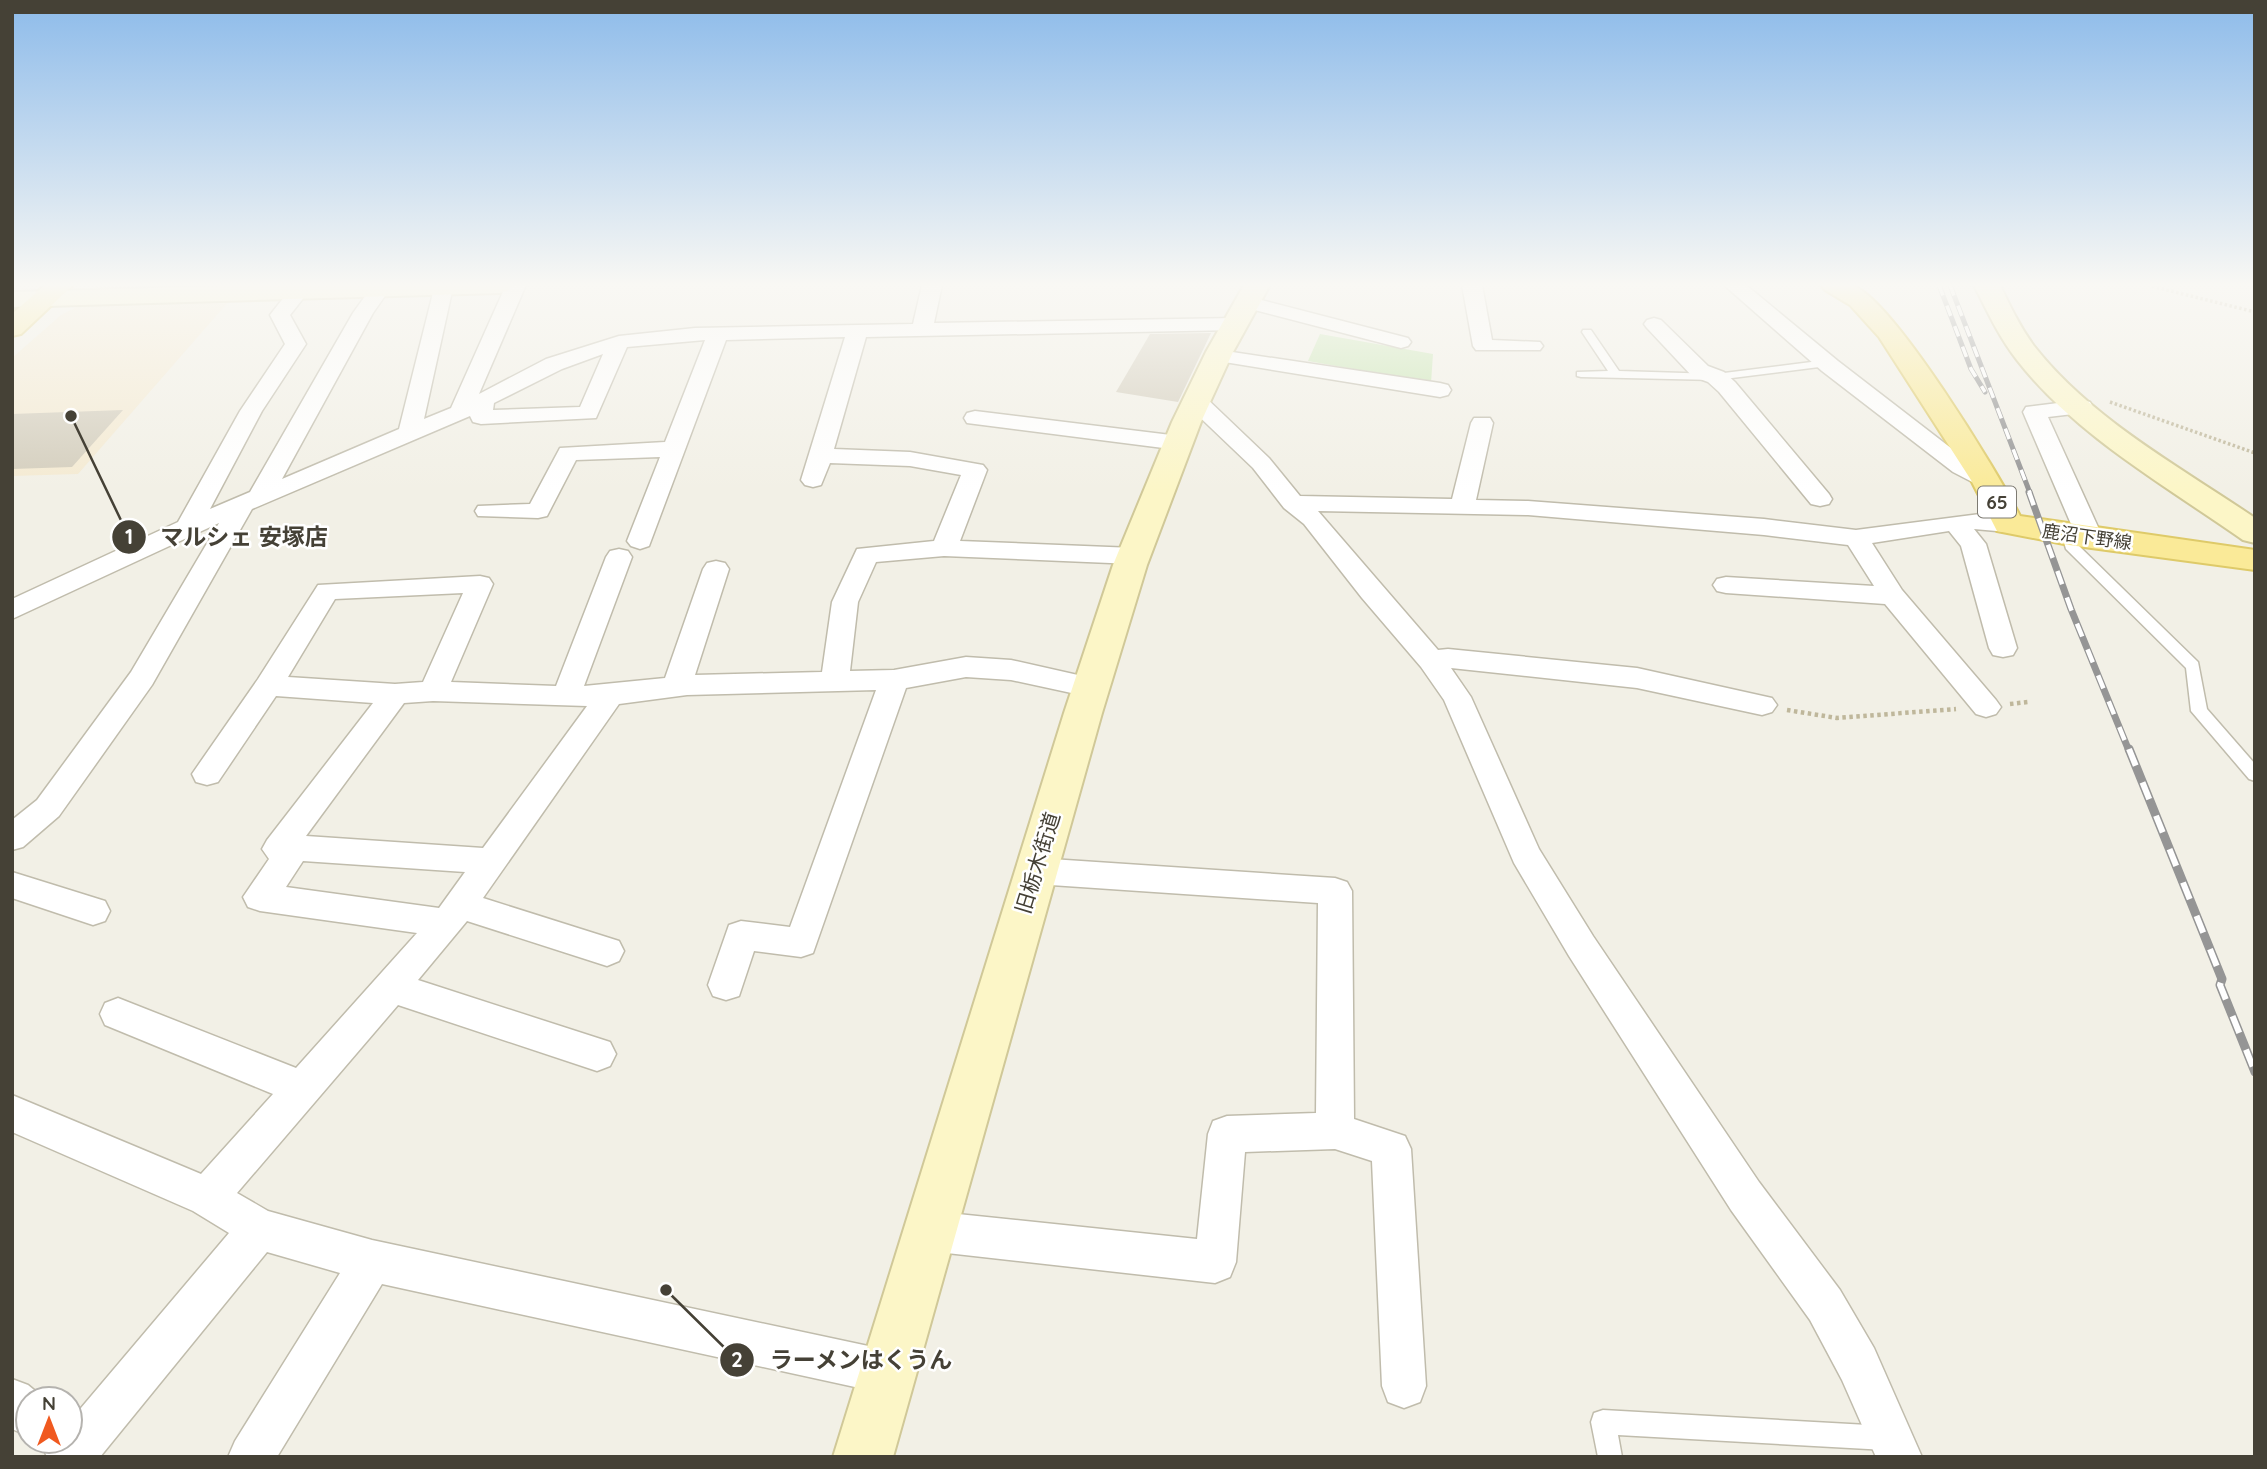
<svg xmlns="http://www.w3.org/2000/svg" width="2267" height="1469" font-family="Quicksand,'Noto Sans JP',sans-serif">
  <rect width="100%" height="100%" fill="#f2f0e6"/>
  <path fill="#f4ead2" d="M230,300L78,474L12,476V358L61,315L85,303Z"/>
  <path fill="#c7e5b1" d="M1320,334L1433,354L1431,383L1308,361Z"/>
  <g fill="#d3cdbc">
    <path d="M1211,333L1178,402L1116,392L1150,334Z"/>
    <path d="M123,410L72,467L12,469V414Z"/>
  </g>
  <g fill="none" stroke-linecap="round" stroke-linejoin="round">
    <g stroke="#c0bcac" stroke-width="3">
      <g id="lane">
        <path d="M1583,330H1591L1619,371L1716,374L1827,360L1833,363L1827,366L1716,380L1581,377L1577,376V372L1608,371L1582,332Z"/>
        <path d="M2069,531L2076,535L2078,545L2198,662L2207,709L2255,764V781L2249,779L2191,711L2186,668L2066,549L2062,535Z"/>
        <path d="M1603,1410L1886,1426L1895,1429L1898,1438L1895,1447L1886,1450L1618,1435L1622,1457H1598L1591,1422L1594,1413Z"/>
      </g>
    </g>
    <g stroke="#c0bcac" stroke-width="3">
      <g id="street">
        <path d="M299,285L309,291L290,315L306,344L262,411L210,509L250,492L353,313L373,285H398L387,293L373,313L282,479L399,429L435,285L453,287L424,419L451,408L506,285H526L479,394L546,359L619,336L695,328L913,324L922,285H942L934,323L1236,318L1243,320L1246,324L1243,328L1236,330L866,337L834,449L910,452L983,465L987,470L960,541L1134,548L1143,550L1147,556L1143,562L1134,564L944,556L876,562L858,602L850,671L894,670L966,657L1011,660L1100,680L1104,687L1100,694L1090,697L1011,680L966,677L906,688L813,953L801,957L754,951L739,996L726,1000L713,996L708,985L729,925L741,921L790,927L876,690L687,695L619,704L483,898L619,941L624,951L619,961L607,966L467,921L418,980L610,1042L616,1054L610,1066L597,1071L398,1005L237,1193L268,1211L372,1240L887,1350L903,1356L909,1372L903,1388L887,1394L382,1284L277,1457H228L235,1441L340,1273L267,1252L100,1457H47L40,1441H70V1421L229,1233L193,1211L12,1132V1095L201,1174L273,1094L105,1025L100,1014L105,1003L118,998L296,1068L417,933L260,911L248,907L243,897L269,859L262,849L267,840L373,703L276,696L218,782L207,785L196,782L192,774L258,679L318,585L480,576L489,578L493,584L451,682L556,686L606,557L610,551L619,549L628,551L632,557L584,686L665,678L703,569L707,563L716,561L725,563L729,569L695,675L822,672L832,602L857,549L934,541L961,475L910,466L830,463L821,485L813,487L805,485L801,480L845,337L726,340L649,546L640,549L631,546L627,541L660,457L576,460L547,516L538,518L478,516L475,511L478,506L530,504L560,448L665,442L705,340L627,347L596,418L481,424L473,422L470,416L252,509L152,685L59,816L23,847L12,850V820L37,800L131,672L219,523L12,619V599L178,522L240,411L285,344L270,315L292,287ZM603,354L580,407L493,410L494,403L562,369ZM463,593L423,682L395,684L288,677L335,599ZM433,701L587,706L483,848L306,836L404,703ZM303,861L465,872L439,908L286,887Z"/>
        <path d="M1462,285H1482L1492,340L1540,342L1543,346L1540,350H1476L1473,346Z"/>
        <path d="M1724,285H1746L1838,361L1969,462L1994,475L1998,480L1994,485L1986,487L1978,485L1953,472L1822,371Z"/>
        <path d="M1246,296L1408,338L1411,342L1408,346L1401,348L1239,306L1236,302L1239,298Z"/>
        <path d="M1654,318L1661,320L1708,366L1724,372L1735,382L1829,494L1832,499L1829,504L1820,506L1811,504L1719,392L1708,382L1692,376L1647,328L1644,324L1647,320Z"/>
        <path d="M1219,350L1440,383L1448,385L1451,390L1448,395L1440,397L1212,360L1208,356L1212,352Z"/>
        <path d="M1196,394L1204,396L1269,458L1300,496L1452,499L1471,423L1474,418H1490L1493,423L1476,500L1528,501L1764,519L1856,530L1980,514L2017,519L2020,524L2017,529L2008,532L1974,529L1986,544L2017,648L2013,655L2003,657L1993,655L1989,648L1961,546L1949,531L1872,543L1902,590L1996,700L2001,707L1996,714L1986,717L1976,714L1885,604L1726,593L1717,591L1713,585L1717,579L1726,577L1874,586L1848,545L1764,535L1528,515L1318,511L1438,650L1448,649L1637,668L1772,698L1777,705L1772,712L1762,715L1637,688L1451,668L1471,697L1539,849L1593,936L1759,1182L1840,1290L1874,1348L1922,1457H1876L1842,1380L1810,1320L1731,1210L1569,956L1514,863L1444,700L1421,667L1362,598L1304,524L1284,508L1253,468L1188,406L1185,401L1188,396Z"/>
        <path d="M2082,400L2090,402L2093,407L2090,412L2048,417L2103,538L2099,543L2090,546L2081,543L2077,538L2023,412L2026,407Z"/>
        <path d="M975,411L1179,436L1187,438L1191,443L1187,448L1179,450L967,423L964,418L967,413Z"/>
        <path d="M1036,858L1335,878L1347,882L1352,891L1354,1119L1405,1136L1411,1149L1426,1386L1420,1402L1404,1408L1388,1402L1382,1386L1372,1161L1335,1149L1245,1152L1236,1262L1230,1277L1215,1283L929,1251L914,1245L908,1231L914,1217L929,1211L1197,1239L1208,1134L1213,1121L1227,1116L1316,1113L1318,903L1036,884L1024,880L1020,871L1024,862Z"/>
        <path d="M12,872L105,901L110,911L105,921L93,925L12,898Z"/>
        <path d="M12,1379L28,1385L45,1399H28V1436L12,1429Z"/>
      </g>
    </g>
    <g stroke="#d0c898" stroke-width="4">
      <g id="secondary">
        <path d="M254,285H513L509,290L500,293L12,307V293L15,292Z"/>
        <path d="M1244,285H1270L1233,352L1201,422L1147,565L1102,713L893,1457H833L1064,713L1113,565L1172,422L1206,352Z"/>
        <path d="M1974,285H2000C2010,306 2020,327 2034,346C2091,419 2180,467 2255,518V543L2243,540C2166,486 2075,435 2017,360C1999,337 1987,311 1974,285Z"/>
      </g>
    </g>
    <g stroke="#deca69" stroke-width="4">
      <g id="primary">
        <path d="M45,285H73L21,334L12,336V314Z"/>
        <path d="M1821,285C1831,285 1845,283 1854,286C1894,302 1998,472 2020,516L2255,550V570L2069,545L1997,531L1971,480L1879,337L1850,305L1825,290Z"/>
      </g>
    </g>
    <g stroke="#bfb79b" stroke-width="3.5" stroke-dasharray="2.5 2.5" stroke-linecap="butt">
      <path d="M2147,285L2255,312"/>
      <path d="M2110,402L2255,453"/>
    </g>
    <g stroke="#bfb79b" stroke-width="4.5" stroke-dasharray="3.5 3.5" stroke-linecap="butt">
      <path d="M2010,704L2028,702"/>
      <path d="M1787,710L1837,718L1956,709"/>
    </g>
    <use href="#lane" fill="#fff" fill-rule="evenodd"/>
    <use href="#street" fill="#fff" fill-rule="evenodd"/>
    <use href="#secondary" fill="#fcf6c7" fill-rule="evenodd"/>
    <use href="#primary" fill="#faea98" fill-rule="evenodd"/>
    <g stroke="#959595" stroke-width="5">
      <g id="rail-far2">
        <path d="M1939,285L1971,369L1985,392"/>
        <path d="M1950,285L2030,493"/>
      </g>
    </g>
    <g stroke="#959595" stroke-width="7">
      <path id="rail-far1" d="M2029,492L2071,609L2129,751"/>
    </g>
    <g stroke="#959595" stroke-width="9">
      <path id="rail" d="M2129,749L2222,979L2220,985L2255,1072"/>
    </g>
    <use href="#rail-far2" stroke="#fff" stroke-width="3.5" stroke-dasharray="11" stroke-linecap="butt"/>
    <use href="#rail-far1" stroke="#fff" stroke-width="4.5" stroke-dasharray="14" stroke-linecap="butt"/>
    <use href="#rail" stroke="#fff" stroke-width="6" stroke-dasharray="18" stroke-linecap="butt"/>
  </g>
  <linearGradient id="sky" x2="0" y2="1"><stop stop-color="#8dbbea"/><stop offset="0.58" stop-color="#f9f8f4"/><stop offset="1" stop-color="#f9f8f4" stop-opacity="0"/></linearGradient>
  <rect width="2267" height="491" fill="url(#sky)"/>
  <g text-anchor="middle" stroke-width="5" stroke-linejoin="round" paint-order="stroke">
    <g font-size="18" fill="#454136" stroke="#fff">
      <text transform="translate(2087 537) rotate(8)" y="6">鹿沼下野線</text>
    </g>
    <rect fill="#fff" stroke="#7d7a72" stroke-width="2" x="1978" y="486.5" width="38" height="31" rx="5"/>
    <g font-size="19" font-weight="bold" fill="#454136">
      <text x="1997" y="509">65</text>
    </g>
    <g font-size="21" fill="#454136" stroke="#fff">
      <text transform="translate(1038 863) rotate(-73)" y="7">旧栃木街道</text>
    </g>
  </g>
  <path fill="none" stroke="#454136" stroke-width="2.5" d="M71 416L129 537M666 1290L737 1360"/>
  <g fill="#454136" stroke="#fff" stroke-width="2.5">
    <circle cx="71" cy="416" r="7"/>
    <circle cx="666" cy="1290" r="7"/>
    <circle cx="129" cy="537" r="18"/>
    <circle cx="737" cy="1360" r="18"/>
  </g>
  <g font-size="21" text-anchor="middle" font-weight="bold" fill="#fff">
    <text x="129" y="544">1</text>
    <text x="737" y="1367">2</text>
  </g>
  <g font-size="23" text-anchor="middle" font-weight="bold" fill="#454136" stroke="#fff" stroke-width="5" stroke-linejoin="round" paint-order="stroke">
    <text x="244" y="545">マルシェ 安塚店</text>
    <text x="861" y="1368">ラーメンはくうん</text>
  </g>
  <rect width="2267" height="1469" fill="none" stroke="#454136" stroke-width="28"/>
  <g transform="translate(49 1420)"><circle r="33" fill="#ffffff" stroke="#b5b3af" stroke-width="2"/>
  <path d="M0-5L12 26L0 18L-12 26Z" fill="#f0591f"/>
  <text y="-10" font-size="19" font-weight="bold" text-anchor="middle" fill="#454136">N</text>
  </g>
</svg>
